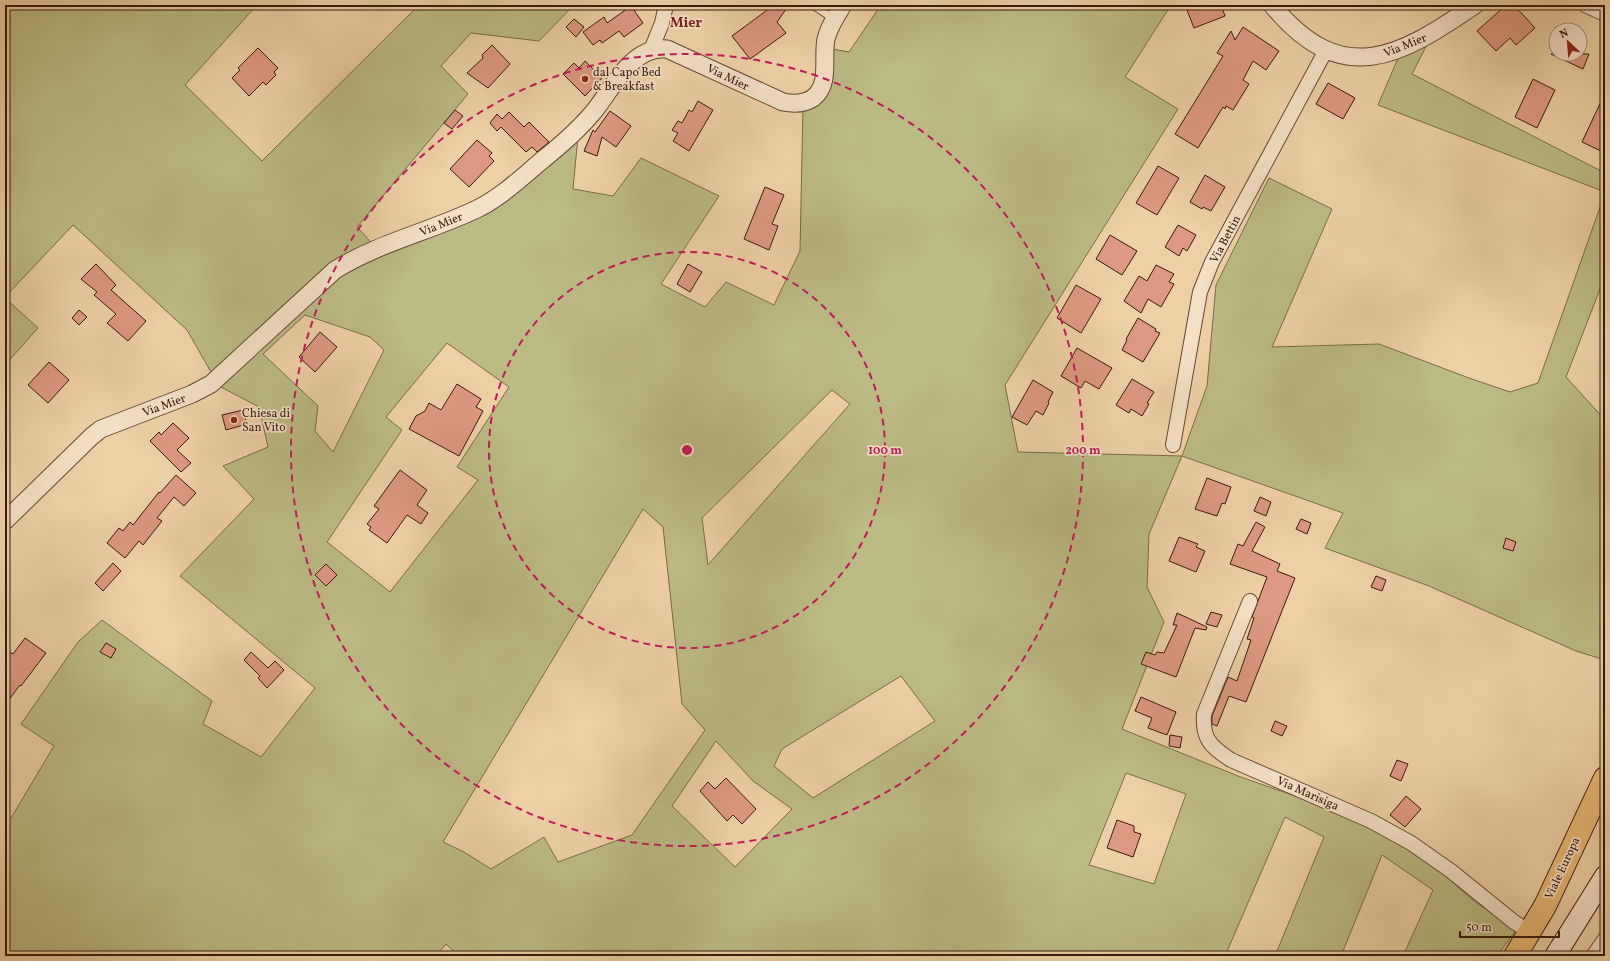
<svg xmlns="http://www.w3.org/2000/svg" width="1610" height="961" font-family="Vollkorn,serif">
  <rect width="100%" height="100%" fill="#eed0a7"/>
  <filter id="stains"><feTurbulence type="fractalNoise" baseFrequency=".005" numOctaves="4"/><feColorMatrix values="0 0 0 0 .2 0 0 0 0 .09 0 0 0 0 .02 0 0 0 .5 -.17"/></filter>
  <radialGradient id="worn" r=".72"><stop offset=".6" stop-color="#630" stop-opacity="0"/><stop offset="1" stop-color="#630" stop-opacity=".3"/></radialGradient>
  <g fill="#bcba85" stroke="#7a6a4a" fill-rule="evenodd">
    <path d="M5,5H257L185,85L262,161L419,5H574L539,41L471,33L441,66L468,94L357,227L380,252L491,206L578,136L573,189L613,196L641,158L719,196L661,284L705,307L726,282L774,305L800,251L803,106L820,95L827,48L849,52L881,5H1171L1125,77L1178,109L1005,385L1018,452L1182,456L1207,386L1216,285L1269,178L1332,209L1272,347L1379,344L1469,378L1510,392L1538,383L1605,193V276L1566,377L1605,420V660L1576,651L1429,586L1325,548L1343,513L1182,456L1149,534L1147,587L1164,622L1122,729L1238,776L1329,808L1415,849L1474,901L1516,930L1497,956H1403L1433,890L1382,855L1341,956H1275L1324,837L1285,817L1225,956H459L446,944L436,956H5V828L54,746L21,724L78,642L102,620L212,701L203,724L261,757L315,688L180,576L254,499L223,466L268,447L259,407L219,386L187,330L73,225L5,297ZM305,315L370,337L384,350L333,452L315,431L318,406L263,354ZM447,343L509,387L457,467L478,480L390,592L327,542L402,430L386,417ZM832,390L850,404L708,565L702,518ZM643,509L663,527L682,704L705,730L632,835L558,862L544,837L491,869L464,852L443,842ZM901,676L935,721L813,798L774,766L782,749ZM716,741L753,781L792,809L735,867L672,806ZM1126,773L1186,794L1154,884L1089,865Z"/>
    <path d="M1438,23L1412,74L1605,173V192L1378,105L1399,56Z"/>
    <path d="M5,298L38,328L5,365Z"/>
  </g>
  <g fill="#dd9981" stroke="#37190e">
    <path d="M774,5H789L777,22L786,33L750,59L732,36Z"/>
    <path d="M1185,5H1221L1225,16L1194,28Z"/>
    <path d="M1506,5H1514L1535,28L1516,45L1510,38L1496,51L1477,31Z"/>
    <path d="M631,6L643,23L624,37L619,31L602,43L600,40L593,45L583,32L604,17L607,23Z"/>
    <path d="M574,19L584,27L576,37L566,27Z"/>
    <path d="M1243,27L1279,51L1266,70L1253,61L1243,80L1249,84L1233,110L1226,106L1225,109L1223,107L1198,148L1175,134L1223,56L1217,53L1231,31L1235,40Z"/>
    <path d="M492,45L510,64L488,88L467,73L483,58L482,55Z"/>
    <path d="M258,48L278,68L274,72L276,75L266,85L263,82L249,96L232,78L240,70L238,68Z"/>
    <path d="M1551,54H1589L1583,69Z"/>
    <path d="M585,61L602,78L585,96L563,74L574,63L579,68Z"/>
    <path d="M1533,79L1555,90L1537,128L1515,117Z"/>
    <path d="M1328,83L1355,98L1343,119L1316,104Z"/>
    <path d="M1605,93V153L1582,142Z"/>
    <path d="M698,101L713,110L689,151L673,141L678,133L672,130L678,121L682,123L689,110L692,112Z"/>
    <path d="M455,110L463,116L452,129L444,123Z"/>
    <path d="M610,111L631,126L616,147L602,137L597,156L584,151L593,130L595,132Z"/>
    <path d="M509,112L524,127L529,122L549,142L537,152L532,147L526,152L501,127L497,131L490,123L497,114L502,119Z"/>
    <path d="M477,140L492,153L489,156L494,161L469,187L450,169Z"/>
    <path d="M1158,166L1179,178L1157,215L1136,203Z"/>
    <path d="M1205,175L1225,187L1211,211L1203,207L1202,209L1190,202Z"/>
    <path d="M765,187L784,195L772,224L778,226L769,250L744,239Z"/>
    <path d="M1178,225L1196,235L1187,251L1183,248L1179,256L1165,247Z"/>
    <path d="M1110,235L1137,251L1122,275L1096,259Z"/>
    <path d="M96,264L116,285L111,290L146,321L128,341L107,323L116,314L94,295L97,292L81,279Z"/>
    <path d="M688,264L702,272L690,292L677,284Z"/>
    <path d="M1156,265L1174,274L1169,282L1174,284L1161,307L1148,299L1141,313L1124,301L1139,276L1147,281Z"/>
    <path d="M1076,285L1101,299L1081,333L1057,318Z"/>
    <path d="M79,310L87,317L79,325L72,318Z"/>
    <path d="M1138,318L1156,329L1155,331L1160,333L1143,362L1122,350L1127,340L1126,339Z"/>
    <path d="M320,332L337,347L315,372L299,357Z"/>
    <path d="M1077,348L1112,368L1099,389L1085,381L1081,388L1061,376Z"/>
    <path d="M49,362L69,380L48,403L28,385Z"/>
    <path d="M1132,379L1154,392L1147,403L1149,404L1142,416L1131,409L1129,413L1116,405Z"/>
    <path d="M1033,380L1053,392L1048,402L1049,403L1043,415L1036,411L1027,425L1012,417Z"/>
    <path d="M457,384L481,399L476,407L483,411L459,456L409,429L416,416L425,411L429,403L441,410Z"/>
    <path d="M243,410L247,424L226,430L222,415Z"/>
    <path d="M173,423L189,438L177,450L191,463L181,472L150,441L159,432L161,435Z"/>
    <path d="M400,470L427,490L417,505L428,513L421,524L407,515L387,543L369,530L371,527L367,524L379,509L374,506Z"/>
    <path d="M176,475L196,493L184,506L174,497L157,518L162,521L143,545L139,541L125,558L107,543L119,528L123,531L130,522L133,525L159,492L160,493Z"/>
    <path d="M1207,478L1231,487L1225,504L1222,503L1217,516L1195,509Z"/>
    <path d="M1260,497L1271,502L1266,516L1254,511Z"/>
    <path d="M1301,519L1311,523L1307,534L1296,529Z"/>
    <path d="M1256,522L1265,527L1252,551L1280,564L1277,571L1295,578L1246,702L1229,696L1217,726L1212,724V716L1228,677L1237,681L1251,640L1247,639L1254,618L1252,617L1267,577L1230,564L1238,544L1243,546Z"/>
    <path d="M1179,537L1198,544L1196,547L1205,551L1196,572L1169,561Z"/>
    <path d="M1506,538L1516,542L1513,551L1503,548Z"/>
    <path d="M113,563L121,571L103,591L95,583Z"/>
    <path d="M326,564L337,575L326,586L315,575Z"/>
    <path d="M1376,576L1386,580L1382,591L1371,587Z"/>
    <path d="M1211,612L1222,615L1217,627L1206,624Z"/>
    <path d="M1177,613L1207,627L1206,630L1195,628L1176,677L1141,664L1146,652L1155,655L1157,652L1164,653L1177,625H1173Z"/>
    <path d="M25,638L46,653L21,686L20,685L5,705V658L10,652L13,654Z"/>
    <path d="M106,643L116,649L111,658L100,652Z"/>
    <path d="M251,652L268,668L275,661L284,670L267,688L258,678L260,676L244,660Z"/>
    <path d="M1141,697L1176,712L1167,735L1148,728L1152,718L1135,711Z"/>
    <path d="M1275,721L1287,726L1282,736L1271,731Z"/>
    <path d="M1170,735L1182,737L1180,748L1169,746Z"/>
    <path d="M1397,760L1408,764L1401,781L1390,776Z"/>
    <path d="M726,778L756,809L742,824L733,815L727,821L700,791L708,782L715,789Z"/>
    <path d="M1406,796L1421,809L1405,827L1390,815Z"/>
    <path d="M1117,820L1134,826V832L1141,834L1133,857L1107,848Z"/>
  </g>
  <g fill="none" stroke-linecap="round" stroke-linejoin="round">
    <g stroke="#654734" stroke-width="9">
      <path id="service" d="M813,5L834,19"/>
    </g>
    <g stroke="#654734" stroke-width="16">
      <g id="minor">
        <path d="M1585,5L1605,14"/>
        <path d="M651,50L662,23L666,5"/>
        <path d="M1173,445L1200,292L1212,262L1326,50"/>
        <path d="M1250,601L1204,714C1202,739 1211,747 1231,760L1371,821L1411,843L1451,871L1514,922L1530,932"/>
        <path d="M1593,956L1605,939"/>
      </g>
    </g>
    <g stroke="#654734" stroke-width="19">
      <g id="tertiary">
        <path d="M1272,5C1342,90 1399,57 1475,5"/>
        <path d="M5,521L92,436L101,429L192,394L211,384L335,270C378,243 431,231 477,209C501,197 520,179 540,162C560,146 579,130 595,110C614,86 632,46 667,49L783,102C793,104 804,104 813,98C831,84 822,58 826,39C829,27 836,16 843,5"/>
      </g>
    </g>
    <g stroke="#37190e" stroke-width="22">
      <path id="secondary" d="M1555,956L1605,876"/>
    </g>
    <g stroke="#37190e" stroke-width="24">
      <path id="primary" d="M1515,956L1545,906L1605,778"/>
    </g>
    <use href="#service" stroke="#f4e0c6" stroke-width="7"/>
    <use href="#minor" stroke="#f4e0c6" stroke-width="14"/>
    <use href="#tertiary" stroke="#f4e0c6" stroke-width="17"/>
    <use href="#secondary" stroke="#f4e0c6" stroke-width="20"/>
    <use href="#primary" stroke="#e7b874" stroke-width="22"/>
  </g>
  <g fill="none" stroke="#c2185b" stroke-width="2" stroke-dasharray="7 5">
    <circle cx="687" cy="450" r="198"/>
    <circle cx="687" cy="450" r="396"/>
  </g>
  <g fill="#8f2418" stroke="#f4e0c6" stroke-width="1.5">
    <circle cx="585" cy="79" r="4"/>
    <circle cx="234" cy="420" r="4"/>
  </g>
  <g text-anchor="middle" stroke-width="3.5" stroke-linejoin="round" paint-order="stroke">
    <g font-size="12" fill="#37190e" stroke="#f4e0c6">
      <text transform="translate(1405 45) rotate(-22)" y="4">Via Mier</text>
      <text transform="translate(728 77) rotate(26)" y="4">Via Mier</text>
      <text transform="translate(441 224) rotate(-22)" y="4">Via Mier</text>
      <text transform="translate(1225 239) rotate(-62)" y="4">Via Bettin</text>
      <text transform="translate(164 405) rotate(-20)" y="4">Via Mier</text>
      <text transform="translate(1308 793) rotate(24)" y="4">Via Marisiga</text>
      <text transform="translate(1562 868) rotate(-65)" y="4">Viale Europa</text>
    </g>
    <g font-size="12" fill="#37190e" stroke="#f4e0c6" text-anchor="start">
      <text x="593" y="76">dal Capo Bed<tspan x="593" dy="14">&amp; Breakfast</tspan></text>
      <text x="242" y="417">Chiesa di<tspan x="242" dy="14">San Vito</tspan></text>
    </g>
    <g font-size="14" font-weight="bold" fill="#7a1f14" stroke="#f4e0c6">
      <text x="686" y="27">Mier</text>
    </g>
  </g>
  <circle cx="687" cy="450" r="6" fill="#c2185b" stroke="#f4e0c6" stroke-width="2"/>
  <g font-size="12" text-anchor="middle" font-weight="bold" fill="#c2185b" stroke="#f4e0c6" stroke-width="3.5" stroke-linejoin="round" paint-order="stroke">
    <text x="885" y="454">100 m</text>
    <text x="1083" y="454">200 m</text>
  </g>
  <rect width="1610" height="961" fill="none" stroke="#eed0a7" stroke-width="20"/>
  <rect x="6" y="6" width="1598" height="949" fill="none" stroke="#37190e" stroke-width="2"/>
  <rect x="10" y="10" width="1590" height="941" fill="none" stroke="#37190e"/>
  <g transform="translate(1568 42) rotate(334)"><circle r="19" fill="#f4e0c6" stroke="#a8907c"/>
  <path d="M0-3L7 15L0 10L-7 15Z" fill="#8f2418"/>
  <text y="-6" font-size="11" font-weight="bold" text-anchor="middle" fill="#37190e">N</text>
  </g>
  <path d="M1460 931v6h99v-6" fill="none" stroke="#37190e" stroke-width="2"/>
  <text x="1466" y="931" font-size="12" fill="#37190e" stroke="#f4e0c6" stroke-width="3" paint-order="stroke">50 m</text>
  <rect width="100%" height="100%" filter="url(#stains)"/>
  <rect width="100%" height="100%" fill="url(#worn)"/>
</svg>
